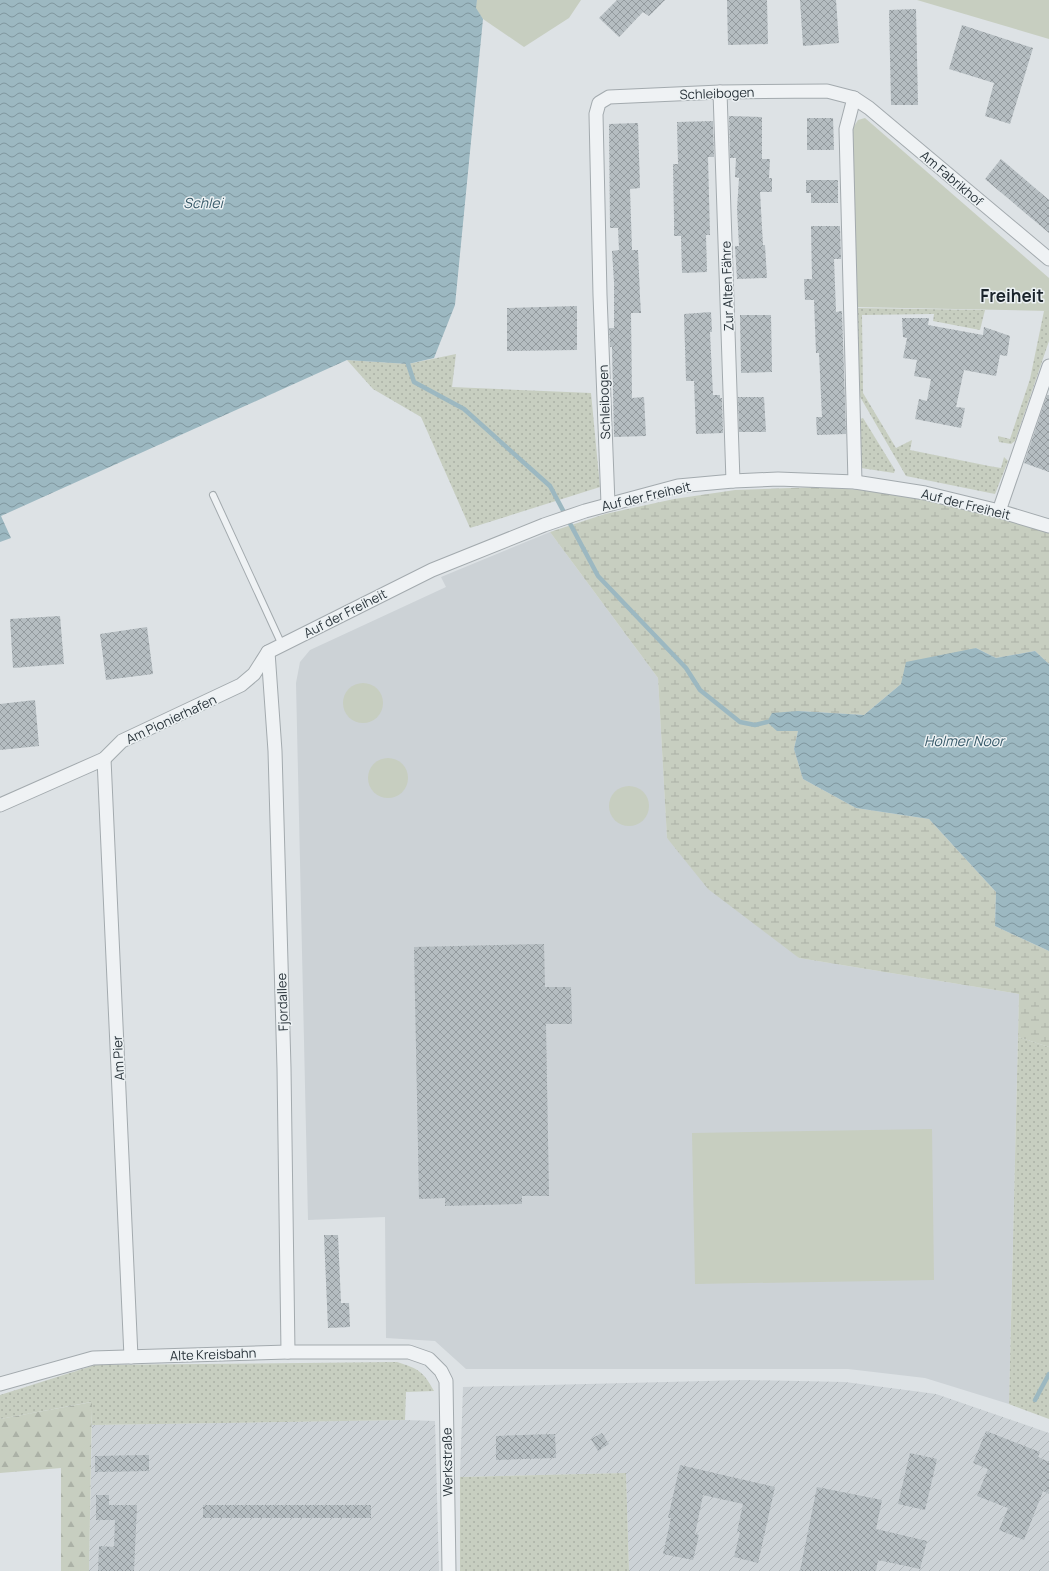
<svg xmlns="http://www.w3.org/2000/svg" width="1049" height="1571" font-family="Manrope,sans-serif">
  <defs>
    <pattern id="industrial-furrows" width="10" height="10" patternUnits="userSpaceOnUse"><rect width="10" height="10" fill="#ccd2d6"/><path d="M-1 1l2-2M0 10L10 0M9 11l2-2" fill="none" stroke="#afb5b8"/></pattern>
    <pattern id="grass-dots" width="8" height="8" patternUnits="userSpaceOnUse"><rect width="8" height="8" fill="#c7cec0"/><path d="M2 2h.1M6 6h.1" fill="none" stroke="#abb1a6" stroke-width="1.8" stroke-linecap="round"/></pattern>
    <pattern id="forest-firs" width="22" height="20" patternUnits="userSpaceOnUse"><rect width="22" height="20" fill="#c7cec0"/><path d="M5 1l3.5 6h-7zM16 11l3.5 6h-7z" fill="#abb1a6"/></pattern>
    <pattern id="wetland-marsh" width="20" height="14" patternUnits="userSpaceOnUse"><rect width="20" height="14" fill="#c7cec0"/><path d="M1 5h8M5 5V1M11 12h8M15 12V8" fill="none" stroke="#abb1a6"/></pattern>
    <pattern id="water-waves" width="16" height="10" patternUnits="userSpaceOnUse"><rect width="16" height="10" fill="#9cb8c1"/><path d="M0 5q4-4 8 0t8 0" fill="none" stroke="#7f969e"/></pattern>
    <pattern id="building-cross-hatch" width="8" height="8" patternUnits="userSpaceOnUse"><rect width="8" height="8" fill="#b5bdc1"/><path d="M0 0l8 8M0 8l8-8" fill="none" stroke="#939a9e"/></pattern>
  </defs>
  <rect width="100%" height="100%" fill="#dde2e5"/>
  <path fill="#ccd2d6" d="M550,532L658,678L667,838L799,958L1019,994L1009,1404L925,1378L848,1369H466L435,1341L386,1338L385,1217L308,1220L296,683L300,662L310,650L446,587L441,577Z"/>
  <g fill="url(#industrial-furrows)">
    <path d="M745,1380L845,1382L936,1394L1049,1433V1571H629L626,1473L460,1477L463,1387Z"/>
    <path d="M405,1420L435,1421L439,1571H89L92,1425Z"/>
  </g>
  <g fill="url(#grass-dots)">
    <path d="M856,308L985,310L980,330L933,321L934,314L862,315L863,393L896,448L912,440L910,450L989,466L1001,468L1004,457L1008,461L995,494L906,476L859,395Z"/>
    <path d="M1044,311H1049V341L1015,441L1011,444L999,442L998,436L1010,439L1030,379Z"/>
    <path d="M456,354L452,387L591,393L600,487L470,528L421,417L373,389L347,360L408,364Z"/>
    <path d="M863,418L895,470L894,473L861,468L860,420V419Z"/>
    <path d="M1018,1037L1049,1047V1419L1009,1404Z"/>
    <path d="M397,1362C419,1369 423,1371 434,1391L406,1392L405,1420L92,1425L91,1402L0,1419V1395L95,1365Z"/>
    <path d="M626,1473L629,1571H460V1477Z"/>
  </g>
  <path fill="url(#forest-firs)" d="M92,1402L89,1571H61V1468L0,1473V1419Z"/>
  <path fill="url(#wetland-marsh)" d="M820,487L889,492L1003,516L1049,531V664L1035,651L996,658L976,648L901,684L864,715L798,711L777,731H798L794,749L803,779L856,808L929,819L996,892L995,926L1049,951V1047L1018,1037L1019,994L799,958L708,889L667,838L658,678L550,532L605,514L674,499L735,490Z"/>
  <g fill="#c7cec0">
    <path d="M477,0H581L569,18L524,47L483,19L475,8Z"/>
    <path d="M917,0H1049V39Z"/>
    <path d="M865,118L1049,278V311L854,307L853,128L858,120Z"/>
    <circle cx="363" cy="703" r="20"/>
    <circle cx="388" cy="778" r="20"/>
    <circle cx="629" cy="806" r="20"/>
    <path d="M932,1129L934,1280L695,1284L692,1133Z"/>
  </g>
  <g fill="url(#water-waves)">
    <path d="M0,0H477L476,8L483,19L455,305L434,358L408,364L347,360L1,516L11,538L0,542Z"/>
    <path d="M976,648L996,658L1035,651L1049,664V951L995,926L996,892L929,819L856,808L803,779L794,749L798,731H777L767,722L772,713L798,711L864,715L901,684L906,662Z"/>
  </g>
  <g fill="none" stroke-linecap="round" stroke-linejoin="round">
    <g stroke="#9cb8c1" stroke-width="4.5">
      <path d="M408,364L414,382L464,409L550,486L598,576L686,668L700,690L740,722L755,725L767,722"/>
      <path d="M1035,1400L1049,1374"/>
    </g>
  </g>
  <g fill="url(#building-cross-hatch)">
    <path d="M617,0H665L649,16L643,12L619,37L599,18Z"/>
    <path d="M727,0H767L768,44L728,45Z"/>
    <path d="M800,0H836L839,43L803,46Z"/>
    <path d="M916,9L918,105H891L889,10Z"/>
    <path d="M962,25L1033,48L1010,124L985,116L994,83L949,69Z"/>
    <path d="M729,116L762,117V159H770L769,178H772V192H760L763,245H765L767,278L737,279L735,246H739L737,209L739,178L735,177L736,158H730Z"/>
    <path d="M807,118H833L834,150H807Z"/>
    <path d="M713,121L714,157H708L710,235H706L707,272L682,273L681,236H674V220L673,164H678L677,122Z"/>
    <path d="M638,123L640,188L630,189L632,250H638L640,297L641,313H631L632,398L644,397L646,436L614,437L612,347H610L609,328H614V282L612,251L619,250L618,228H610L609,124Z"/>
    <path d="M1001,159L1049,200V233L985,179Z"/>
    <path d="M806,180H838V203H811V193H806Z"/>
    <path d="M811,226H840L841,259H834L836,312L842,311L846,434L817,435L816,417H822L819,353H816L814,300H805L804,279H812Z"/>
    <path d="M577,306V350L507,351V308Z"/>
    <path d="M711,312L712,332H710L713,395H720V398H722L723,433L696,434L694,381H686L684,314Z"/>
    <path d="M740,315H771L772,372L741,373Z"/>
    <path d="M902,318H929L928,325L983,335L984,327L1010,336L1007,356L1000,355L996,376L964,370L956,407L965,408L961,428L915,419L919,399L927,401L931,379L914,376L917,360L903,358L907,338L903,337Z"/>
    <path d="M1047,395H1049V472L1024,463Z"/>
    <path d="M738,397H764L766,432H739Z"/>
    <path d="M60,616L64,664L13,668L10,619Z"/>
    <path d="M147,627L153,674L106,680L100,634Z"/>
    <path d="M35,700L39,746L0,750V704Z"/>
    <path d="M544,944L545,987H571L572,1024H546L549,1196H522V1204L445,1206V1198L419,1199L414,947Z"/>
    <path d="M324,1235H338L341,1303H349L350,1327L328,1328Z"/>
    <path d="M986,1431L1040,1452L1038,1457L1049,1462V1494L1043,1491L1024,1540L999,1530L1008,1508L977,1496L988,1469L973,1463Z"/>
    <path d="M602,1433L609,1444L598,1451L591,1439Z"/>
    <path d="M555,1434L556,1458L496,1460V1436Z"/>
    <path d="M910,1453L937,1459L925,1510L898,1504Z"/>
    <path d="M149,1455V1471L95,1472V1456Z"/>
    <path d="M680,1465L775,1487L758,1563L734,1557L740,1532H737L743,1504L703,1495L695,1534L699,1535L693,1560L663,1554L671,1518H668Z"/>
    <path d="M817,1487L882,1500L876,1529L927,1541L920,1569L878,1560L876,1571H800Z"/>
    <path d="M96,1495H109V1505H137L134,1571H98L99,1546L114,1547L115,1520H96Z"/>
    <rect x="203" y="1505" width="168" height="13"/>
  </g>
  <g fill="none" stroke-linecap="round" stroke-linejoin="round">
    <g stroke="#a3aaae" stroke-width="8">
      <path id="service" d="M213,495L282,645"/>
    </g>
    <g stroke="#a3aaae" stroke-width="15">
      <g id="minor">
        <path d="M720,92L733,481"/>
        <path d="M854,98L846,129L855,482"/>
        <path d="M608,504L600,295L596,114L599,103L609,97L720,92L827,91L854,98L869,108L1049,259"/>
        <path d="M999,511L1049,366"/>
        <path d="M268,652L275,751L284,1068L288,1352"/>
        <path d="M104,759L131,1357"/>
        <path d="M0,805L104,759L122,741L241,685L254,674L268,652L432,570L544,525L585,511L678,486L733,481L778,479L855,482L925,493L999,511L1049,526"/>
        <path d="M0,1384L93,1358L288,1352H409L429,1359L441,1371L446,1381L449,1571"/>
      </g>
    </g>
    <use href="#service" stroke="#eff2f4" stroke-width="6"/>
    <use href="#minor" stroke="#eff2f4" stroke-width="13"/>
  </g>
  <g text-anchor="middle" stroke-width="3" stroke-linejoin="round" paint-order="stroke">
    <g font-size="13" fill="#29333a" stroke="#ecf1f3">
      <text transform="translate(717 93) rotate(-2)" y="5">Schleibogen</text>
      <text transform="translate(952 178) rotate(40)" y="5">Am Fabrikhof</text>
      <text transform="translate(727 286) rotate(-92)" y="5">Zur Alten Fähre</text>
      <text transform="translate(604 402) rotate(-92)" y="5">Schleibogen</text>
      <text transform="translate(646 496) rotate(-13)" y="5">Auf der Freiheit</text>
      <text transform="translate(966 504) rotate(14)" y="5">Auf der Freiheit</text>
      <text transform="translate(345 613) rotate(-27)" y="5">Auf der Freiheit</text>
      <text transform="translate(171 719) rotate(-25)" y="5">Am Pionierhafen</text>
      <text transform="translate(282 1002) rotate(-92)" y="5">Fjordallee</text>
      <text transform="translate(118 1058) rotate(-93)" y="5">Am Pier</text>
      <text transform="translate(213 1354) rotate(-2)" y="5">Alte Kreisbahn</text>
      <text transform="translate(447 1462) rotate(-91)" y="5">Werkstraße</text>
    </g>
    <g font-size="14" font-style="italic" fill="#385a69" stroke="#ecf1f3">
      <text x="203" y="208">Schlei</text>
      <text x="964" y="746">Holmer Noor</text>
    </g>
    <g font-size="17" font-weight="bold" fill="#1b242b" stroke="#ecf1f3">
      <text x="1012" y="302">Freiheit</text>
    </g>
  </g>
</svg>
